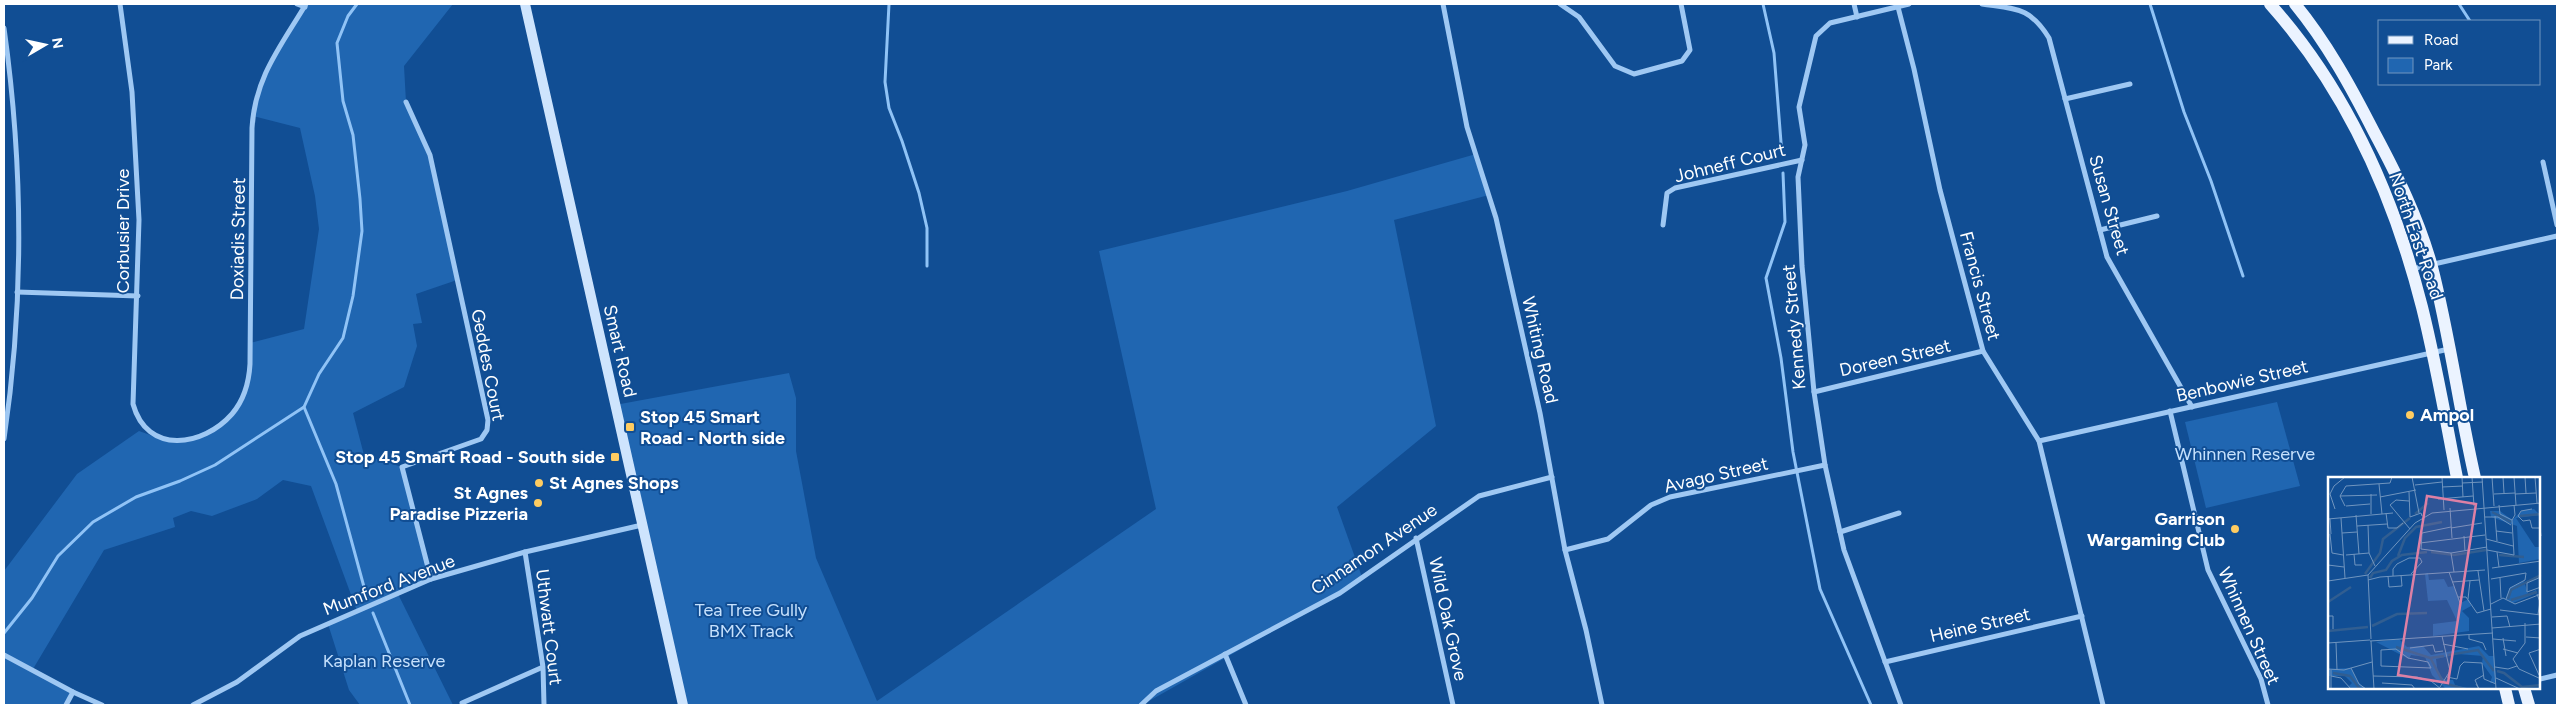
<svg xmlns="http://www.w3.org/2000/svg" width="2561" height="709" font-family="Figtree,sans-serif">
  <rect width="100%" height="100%" fill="#114e94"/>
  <g fill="#2066b1">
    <path d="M306,4H453L404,66L406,102L430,155L457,280L416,294L422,323L413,324L417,346L404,387L353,413L364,455L402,467L431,579L398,594L453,705H360L349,690L328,624L357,611L311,486L283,480L257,499L212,516L191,511L173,518L175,527L104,550L33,669L73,692L66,705H4V571L77,474L139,431C148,434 158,438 168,440C179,442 192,438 201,433C244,415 249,386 250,343L304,329L319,229L315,196L300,128L253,116L260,84Z"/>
    <path d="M1476,154L1489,195L1394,220L1436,426L1337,507L1362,577L1340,593L1142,705H683L615,405L789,373L796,398V451L816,558L877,701L1156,509L1099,251L1347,191Z"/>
    <path d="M2277,402L2300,486L2206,508L2185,422Z"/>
  </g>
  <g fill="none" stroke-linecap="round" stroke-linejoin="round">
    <g stroke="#90c3f6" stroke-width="3">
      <path d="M357,4L348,16L337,43L343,101L353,135L360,199L362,231L353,296L343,338L319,374L304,407L336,484L367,598"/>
      <path d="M889,4L885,82L889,108L902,141L919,193L927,228V266"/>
      <path d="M1763,4L1774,53L1782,155"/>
      <path d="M2150,4L2184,112L2211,181L2243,276"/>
      <path d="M2459,4L2470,21"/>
      <path d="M1783,173L1785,222L1766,278L1781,358L1793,452L1820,589L1871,705"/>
      <path d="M373,613L410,705"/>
      <path d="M4,633L32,598L58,556L93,522L136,497L180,481L215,465L304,407"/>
    </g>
    <g stroke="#9fc8f3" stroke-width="5">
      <path d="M120,4L132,92L139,220L133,404C147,455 203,447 232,414C244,400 249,382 250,364L252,128C255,77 281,46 306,4"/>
      <path d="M297,4L305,7"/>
      <path d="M1443,4L1467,127L1496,218L1540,413L1565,550L1586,630L1602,705"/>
      <path d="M1560,4L1579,17L1615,66L1634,74L1682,61L1690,50L1681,4"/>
      <path d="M1854,4L1857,17"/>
      <path d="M1982,4C2016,9 2030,7 2049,38L2107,257L2192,407"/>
      <path d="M1898,7L1914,69L1940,190L1983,351L2039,441L2103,705"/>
      <path d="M4,28C23,164 24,304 4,439"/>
      <path d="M2065,99L2130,84"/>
      <path d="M406,102L430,155L488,420L487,430L481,439L402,467L431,579"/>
      <path d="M2543,162L2557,225"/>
      <path d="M1663,225L1667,193L1675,188L1802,160"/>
      <path d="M2100,230L2157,216"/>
      <path d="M2412,269L2557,236"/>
      <path d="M17,292L138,296"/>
      <path d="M1814,392L1983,351"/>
      <path d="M2170,411L2208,570L2261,679L2268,705"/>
      <path d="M2039,441L2449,349"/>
      <path d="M1840,532L1899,513"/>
      <path d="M1416,538L1453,705"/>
      <path d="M1565,550L1608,539L1651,505L1670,497L1825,465"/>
      <path d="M525,552L543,667L544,705"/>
      <path d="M1225,654L1246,705"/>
      <path d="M4,655L73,692L102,705"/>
      <path d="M1885,662L2082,616"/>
      <path d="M2540,679L2557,675"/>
      <path d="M462,703L543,667"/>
      <path d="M66,705L73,692"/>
      <path d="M193,705L237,682L300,636L431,579L525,552L642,525"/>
      <path d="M1141,705L1156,691L1340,593L1479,496L1552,477"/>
      <path d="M1901,705L1844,550L1825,465L1814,392L1802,266L1798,177L1805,145L1799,107L1816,36L1830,23L1909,4"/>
    </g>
    <path stroke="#cee4fd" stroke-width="10" d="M525,4L683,705"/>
    <g stroke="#ebf3ff" stroke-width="12">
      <path d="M2270,4C2346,89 2394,197 2422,307C2436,363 2446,421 2457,478"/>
      <path d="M2295,4C2327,43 2351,87 2374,132C2397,175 2419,219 2432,267C2450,337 2459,408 2475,478"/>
      <path d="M2505,688L2509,705"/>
      <path d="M2524,688L2529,705"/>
    </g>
  </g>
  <g fill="#ffcc61" stroke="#114e94" stroke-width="2">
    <circle cx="2410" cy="415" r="5"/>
    <rect x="625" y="422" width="10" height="10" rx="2.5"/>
    <rect x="610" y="452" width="10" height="10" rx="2.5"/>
    <circle cx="539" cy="483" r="5"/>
    <circle cx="538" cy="503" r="5"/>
    <circle cx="2235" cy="529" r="5"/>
  </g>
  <g text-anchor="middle" stroke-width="4" stroke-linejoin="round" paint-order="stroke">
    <g font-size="18" fill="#fff" stroke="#114e94">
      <text transform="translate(1730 163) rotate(-14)" y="6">Johneff Court</text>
      <text transform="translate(2109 205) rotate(74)" y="6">Susan Street</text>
      <text transform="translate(123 231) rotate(-90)" y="6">Corbusier Drive</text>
      <text transform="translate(2416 236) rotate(71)" y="6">North East Road</text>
      <text transform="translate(238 239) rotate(-89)" y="6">Doxiadis Street</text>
      <text transform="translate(1980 286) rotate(75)" y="6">Francis Street</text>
      <text transform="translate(1794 327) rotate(-95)" y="6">Kennedy Street</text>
      <text transform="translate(1540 350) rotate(77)" y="6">Whiting Road</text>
      <text transform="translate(620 351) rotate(77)" y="6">Smart Road</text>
      <text transform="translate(1895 358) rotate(-13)" y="6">Doreen Street</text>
      <text transform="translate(488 365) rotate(79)" y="6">Geddes Court</text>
      <text transform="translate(2242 381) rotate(-13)" y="6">Benbowie Street</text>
      <text transform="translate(1716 475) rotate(-13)" y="6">Avago Street</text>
      <text transform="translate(1374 549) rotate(-34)" y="6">Cinnamon Avenue</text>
      <text transform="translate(389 585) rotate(-21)" y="6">Mumford Avenue</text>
      <text transform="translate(1448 619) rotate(78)" y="6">Wild Oak Grove</text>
      <text transform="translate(1980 625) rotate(-13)" y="6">Heine Street</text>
      <text transform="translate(2249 626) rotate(66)" y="6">Whinnen Street</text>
      <text transform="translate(549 627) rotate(83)" y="6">Uthwatt Court</text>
    </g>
    <g font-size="18" font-weight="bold" fill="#fff" stroke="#114e94" text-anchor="start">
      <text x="2420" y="421">Ampol</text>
      <text x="640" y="423">Stop 45 Smart<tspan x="640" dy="21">Road - North side</tspan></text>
      <text x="605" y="463" text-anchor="end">Stop 45 Smart Road - South side</text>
      <text x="549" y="489">St Agnes Shops</text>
      <text x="528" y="499" text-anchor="end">St Agnes<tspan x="528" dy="21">Paradise Pizzeria</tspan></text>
      <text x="2225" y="525" text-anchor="end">Garrison<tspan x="2225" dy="21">Wargaming Club</tspan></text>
    </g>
    <g font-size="18" fill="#c6e1fd" stroke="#114e94">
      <text x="2245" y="460">Whinnen Reserve</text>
      <text x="751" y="616">Tea Tree Gully<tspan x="751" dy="21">BMX Track</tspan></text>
      <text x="384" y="667">Kaplan Reserve</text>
    </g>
  </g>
  <g transform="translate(2328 477)">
    <rect width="212" height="212" fill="#114e94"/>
    <path d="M206,32L212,38L188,41L207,70H212V82L191,86L189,49L163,40L162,34H172L184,43L195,33ZM100,96L101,103L116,102L120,110L126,109L132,126L141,122L143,129L134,134L141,141V154L105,159V147L129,144L119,123L100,124L97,97ZM196,104L200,117L208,113L209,116L185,126L178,122L182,111ZM71,162L79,170L95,169L103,178L151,169L161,179H166L168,206H162L164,200L154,186L155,179L130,177L108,182L110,197L117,203H125L127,208L143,212H118L104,198L97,180L83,178L81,182L48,165ZM23,191L29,204L38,212H23L21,209L24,206L17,199H0V192Z" fill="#2066b1"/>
    <path fill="none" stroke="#315e91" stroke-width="2.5" d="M164,35L183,45M87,37L100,26M192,39L213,37M103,75L126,78L158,73M171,78L196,80M70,79L77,61L88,50L114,45M37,97L52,76L55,62L82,41M42,101L45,96L58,93L64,84L74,78L99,75M180,122L183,113L213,98M183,123L209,115M0,125L23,110M44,149L69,137L99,136M0,154L40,150M68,170L102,181L116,179M120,178L150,173L166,194M103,182L115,205M169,194L176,196L194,210L213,208M5,196L22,199L32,212M116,206L136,212"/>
    <path fill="none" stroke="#7095bf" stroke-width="1" d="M84,0L91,36M114,0L116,33M134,0L135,20M144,0L146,29M154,0L168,212M164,0L166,29M175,0L176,16M186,0L188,28M197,0L198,16M207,0L209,26M134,6L155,5M51,7L54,37M87,8L114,5M114,10L135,9M81,15L82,40L93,36L94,39M166,17L187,16M187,17L208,16M12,19L49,18M52,20L88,13M110,22L145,19M81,24L68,23L62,28L82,52M171,28L172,37L184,43L187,38L186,28M17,29L12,19L18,9L62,6L64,0M18,29L42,27M122,31L124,61M7,32L2,17L6,9L17,0M204,32L193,34L190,39L195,44L202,43L204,51H212L213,59M58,36L60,51H69L75,46M43,37V17M28,38L31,77M167,39L169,64M157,40H170L183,48M13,41L17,101M0,42L65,36M2,42L3,57M40,48L41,76L47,89M29,49L59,47M123,50L94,56L93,72L123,76L159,70M123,51L154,46M168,54L184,56M14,56L29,55M2,57L4,76L15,78M136,59L137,74M158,62L185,69M92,66L157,58M159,73L186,78L184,43M169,75L171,90M123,76L126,95M26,77L27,88H34M18,78L41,76M0,88L16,90M164,91L213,84M150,94L156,134M121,95L132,126M40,98L43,162M60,99L61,110L74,109L73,98M65,99V92L69,87L81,81H92L94,85L83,97M213,100L199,106V115L213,110M172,101L173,121M163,102L198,96L197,103L182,111L178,122M40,103L52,100L157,93M0,104L40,98L87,46L104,36L213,26M124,105L151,103M209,117L212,125L210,137M130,120H138L149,136L163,132M140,122L142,104M163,127L175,121L187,127L213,117M172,133L213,138M0,139H5V152M164,140L179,139L182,150M197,146V166L185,182L191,192L213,202M164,151L213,147M141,157V162L155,166L158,173M198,160L213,161M175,161L178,179M165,162L188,164M42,164L165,156M43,164L46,212M0,166L42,163M8,166L9,193M115,167L140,172M82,171L105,168L107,175L115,174M68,172L80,181L100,185L103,191L53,189V173ZM175,172L190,176M167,190L180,192L189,189M23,191L31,207L38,212M0,192L16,193L44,185M3,193V212M211,198L201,176L213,172M3,199L13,201L23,212M45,199L89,200L103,204L113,212M119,200L129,202L132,189L136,185L154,186L156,202L168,207M168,201L192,212M54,206L84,208L87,212M148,207L151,212L147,203L156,198M112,210L122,194L114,159"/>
    <path fill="#dd80a5" fill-opacity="0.15" stroke="#dd80a5" stroke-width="2.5" d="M99,19L148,27L120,206L70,198Z"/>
    <rect width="212" height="212" fill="none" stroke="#fff" stroke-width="2.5"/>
  </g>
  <rect width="2561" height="709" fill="none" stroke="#ffffff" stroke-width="10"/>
  <rect x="2378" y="20" width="162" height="65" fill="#114e94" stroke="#7095bf"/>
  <rect x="2388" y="36" width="25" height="8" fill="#ebf3ff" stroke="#7095bf"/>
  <text x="2424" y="45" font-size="15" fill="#ffffff">Road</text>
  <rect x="2388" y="58" width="25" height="15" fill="#2066b1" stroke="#7095bf"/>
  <text x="2424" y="70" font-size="15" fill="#ffffff">Park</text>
  <g transform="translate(45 45) rotate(81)" stroke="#114e94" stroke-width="4" paint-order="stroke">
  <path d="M0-4L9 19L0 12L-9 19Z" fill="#ffffff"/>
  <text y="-8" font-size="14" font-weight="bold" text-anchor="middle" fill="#ffffff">N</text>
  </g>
</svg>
